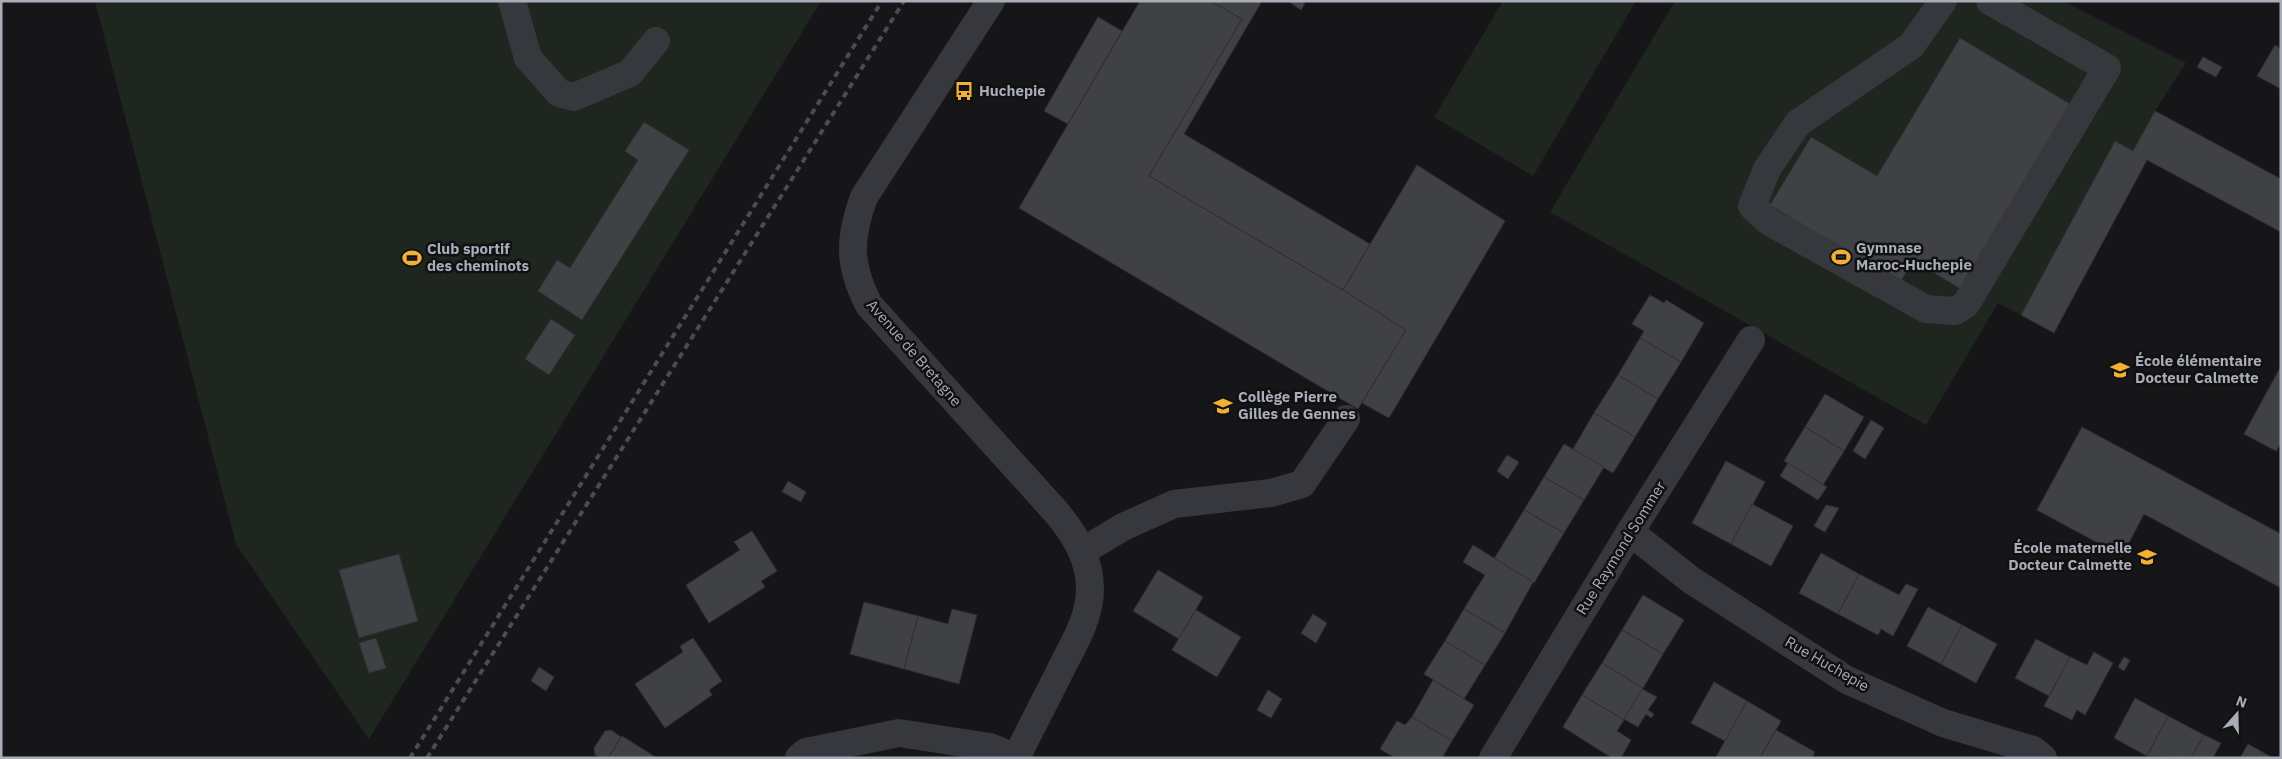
<svg xmlns="http://www.w3.org/2000/svg" width="2282" height="759" font-family="'IBM Plex Sans',sans-serif">
  <rect width="100%" height="100%" fill="#161618"/>
  <g fill="#1e261f">
    <path d="M95,1H821L369,739L236,544Z"/>
    <path d="M1503,1H1636L1533,176L1434,117Z"/>
    <path d="M1675,1H2063L2186,63L2155,111L2133,151L2115,142L2021,315L1998,303L1926,425L1550,212Z"/>
  </g>
  <g fill="#404145" stroke="#303034">
    <path d="M1140,1H1211L1242,19L1149,176L1343,290L1406,330L1358,409L1019,208Z"/>
    <path d="M1211,1H1262L1184,134L1370,244L1343,290L1149,176L1242,19Z"/>
    <path d="M1288,1H1306L1301,10Z"/>
    <path d="M1098,17L1122,31L1068,124L1044,111Z"/>
    <path d="M1960,38L2075,107L1964,291L1913,260L1900,283L1770,205L1811,137L1877,176Z"/>
    <path d="M2275,45L2281,49V89L2257,76Z"/>
    <path d="M2203,57L2222,67L2216,77L2197,67Z"/>
    <path d="M2155,111L2281,179V232L2147,160L2054,333L2021,315L2115,141L2133,151Z"/>
    <path d="M644,122L689,150L582,320L538,291L557,260L570,268L638,160L625,151Z"/>
    <path d="M1417,165L1505,221L1389,418L1362,403L1406,330L1343,290Z"/>
    <path d="M1650,295L1664,303L1666,300L1704,323L1681,362L1640,338L1644,331L1632,324Z"/>
    <path d="M551,319L575,335L549,375L525,359Z"/>
    <path d="M1640,338L1681,362L1658,399L1618,375Z"/>
    <path d="M2281,366V443L2276,451L2244,434Z"/>
    <path d="M1618,375L1658,399L1635,437L1594,413Z"/>
    <path d="M1825,394L1864,417L1844,451L1805,427Z"/>
    <path d="M1594,413L1635,437L1613,473L1573,449Z"/>
    <path d="M1871,420L1884,428L1865,459L1853,451Z"/>
    <path d="M1805,427L1844,451L1823,485L1784,461Z"/>
    <path d="M2082,427L2281,534V588L2144,514L2122,556L2037,510Z"/>
    <path d="M1564,444L1604,467L1584,500L1544,477Z"/>
    <path d="M1507,455L1519,462L1508,479L1497,471Z"/>
    <path d="M1726,461L1765,482L1731,544L1692,523Z"/>
    <path d="M1788,463L1827,487L1818,500L1780,476Z"/>
    <path d="M1544,477L1584,500L1564,533L1524,510Z"/>
    <path d="M788,481L806,492L801,502L782,492Z"/>
    <path d="M1752,504L1793,526L1771,566L1731,544Z"/>
    <path d="M1826,505L1839,508L1825,532L1814,526Z"/>
    <path d="M1524,510L1564,533L1534,583L1494,559Z"/>
    <path d="M752,531L777,571L761,581L765,587L709,623L686,585L740,550L734,542Z"/>
    <path d="M1473,545L1533,582L1505,633L1464,609L1485,575L1463,562Z"/>
    <path d="M1821,553L1859,574L1838,614L1799,593Z"/>
    <path d="M399,554L418,621L359,638L339,570Z"/>
    <path d="M1158,570L1203,597L1179,639L1133,611Z"/>
    <path d="M1859,574L1899,595L1906,584L1918,589L1893,636L1881,629L1878,635L1838,614Z"/>
    <path d="M1643,595L1684,620L1663,654L1622,630Z"/>
    <path d="M864,602L918,616L904,669L850,654Z"/>
    <path d="M1928,607L1962,625L1941,664L1907,646Z"/>
    <path d="M952,609L977,615L959,684L904,669L918,616L948,624Z"/>
    <path d="M1464,609L1505,633L1485,665L1445,641Z"/>
    <path d="M1196,610L1241,637L1217,677L1172,650Z"/>
    <path d="M1313,614L1327,623L1316,643L1301,633Z"/>
    <path d="M1962,625L1997,644L1976,683L1941,664Z"/>
    <path d="M1622,630L1663,654L1643,688L1602,663Z"/>
    <path d="M376,638L386,668L369,673L359,643Z"/>
    <path d="M693,638L722,681L709,690L712,695L665,728L635,684L683,652L680,646Z"/>
    <path d="M2036,639L2070,657L2049,696L2015,678Z"/>
    <path d="M1445,641L1485,665L1464,699L1424,674Z"/>
    <path d="M2094,652L2113,663L2085,715L2077,710L2072,720L2044,706L2070,657L2087,665Z"/>
    <path d="M2124,657L2130,660L2124,671L2118,667Z"/>
    <path d="M1602,663L1643,688L1624,720L1582,695Z"/>
    <path d="M539,667L554,677L546,691L531,681Z"/>
    <path d="M1433,680L1474,705L1452,741L1412,717Z"/>
    <path d="M1714,682L1747,701L1725,741L1691,723Z"/>
    <path d="M1642,689L1657,697L1648,710L1654,714L1651,718L1646,714L1638,727L1624,719Z"/>
    <path d="M1268,690L1282,699L1271,718L1257,710Z"/>
    <path d="M1582,695L1624,720L1617,731L1631,740L1621,758H1612L1563,727Z"/>
    <path d="M2135,698L2168,716L2147,756L2114,738Z"/>
    <path d="M1747,701L1781,721L1760,758H1718L1716,757Z"/>
    <path d="M2168,716L2204,735L2191,758L2147,756Z"/>
    <path d="M1412,717L1452,741L1442,758H1395L1380,749L1397,721L1405,725Z"/>
    <path d="M611,730L621,737L608,758H600L595,755L594,748L605,731Z"/>
    <path d="M1776,730L1815,752L1812,758H1760Z"/>
    <path d="M2204,735L2221,743L2213,758H2191Z"/>
    <path d="M622,736L657,758H608Z"/>
    <path d="M2248,744L2273,758H2240Z"/>
  </g>
  <g fill="none" stroke-linecap="round" stroke-linejoin="round">
    <g stroke="#37383d" stroke-width="28">
      <path d="M512,1L528,58L559,93L574,97L630,73L656,41"/>
      <path d="M1943,1L1911,46L1798,123L1767,169L1752,206L1768,221L1926,309L1955,311L1966,304L2107,68L1990,1"/>
      <path d="M1630,532L1691,580L1847,680L1943,723L2033,750L2043,758"/>
      <path d="M1083,551L1123,527L1174,504L1271,493L1302,484L1346,419"/>
      <path d="M799,758L806,752L899,733L990,747L1016,758C1030,730 1044,703 1058,675C1071,648 1090,620 1090,589C1090,559 1075,535 1057,513L869,305C848,265 849,238 864,197L991,1"/>
      <path d="M1493,758L1630,532L1751,340"/>
    </g>
    <g stroke="#4a4c52" stroke-width="4" stroke-dasharray="6 5" stroke-linecap="butt">
      <path d="M410,758L882,1"/>
      <path d="M427,758L904,1"/>
    </g>
  </g>
  <defs>
    <g id="bus-bare" transform="scale(1.5)"><path d="M-5-6H5V4H4V6H2V4H-2V6H-4V4H-5ZM-3.5-4V0h7V-4ZM-3.5 1.2v1.5H-2V1.2ZM2 1.2v1.5H3.5V1.2Z" fill="#f2b134" stroke="#111113" stroke-width="2.5" paint-order="stroke"/></g>
    <g id="stadium-bare" transform="scale(1.5)"><path d="M0-5a6.5 5 0 1 0 0 10a6.5 5 0 1 0 0-10ZM-3.5-1.8h7v3.6h-7Z" fill="#f2b134" stroke="#111113" stroke-width="2.5" paint-order="stroke"/></g>
    <g id="school-bare" transform="scale(1.5)"><path d="M0-5L7-2L0 1L-7-2ZM-4 1L0 2.5L4 1V4Q0 6-4 4Z" fill="#f2b134" stroke="#111113" stroke-width="2.5" paint-order="stroke"/></g>
  </defs>
  <g fill-rule="evenodd">
    <use href="#bus-bare" x="964" y="91"/>
    <use href="#stadium-bare" x="1841" y="257"/>
    <use href="#stadium-bare" x="412" y="258"/>
    <use href="#school-bare" x="2120" y="370"/>
    <use href="#school-bare" x="1223" y="406"/>
    <use href="#school-bare" x="2147" y="557"/>
  </g>
  <g text-anchor="middle" stroke-width="5" stroke-linejoin="round" paint-order="stroke">
    <g font-size="15" font-weight="bold" fill="#a8adb8" stroke="#111113" text-anchor="start">
      <text x="979" y="96">Huchepie</text>
      <text x="1856" y="253">Gymnase<tspan x="1856" dy="17">Maroc-Huchepie</tspan></text>
      <text x="427" y="254">Club sportif<tspan x="427" dy="17">des cheminots</tspan></text>
      <text x="2135" y="366">École élémentaire<tspan x="2135" dy="17">Docteur Calmette</tspan></text>
      <text x="1238" y="402">Collège Pierre<tspan x="1238" dy="17">Gilles de Gennes</tspan></text>
      <text x="2132" y="553" text-anchor="end">École maternelle<tspan x="2132" dy="17">Docteur Calmette</tspan></text>
    </g>
    <g font-size="15" fill="#a8adb8" stroke="#111113">
      <text transform="translate(914 353) rotate(49)" y="5">Avenue de Bretagne</text>
      <text transform="translate(1621 548) rotate(-58)" y="5">Rue Raymond Sommer</text>
      <text transform="translate(1827 664) rotate(30)" y="5">Rue Huchepie</text>
    </g>
  </g>
  <rect width="2282" height="759" fill="none" stroke="#a8adb8" stroke-width="5"/>
  <g transform="translate(2237 714) rotate(20)" stroke="#111113" stroke-width="4" paint-order="stroke">
  <path d="M0-4L9 19L0 12L-9 19Z" fill="#a8adb8"/>
  <text y="-8" font-size="14" font-weight="bold" text-anchor="middle" fill="#a8adb8">N</text>
  </g>
</svg>
